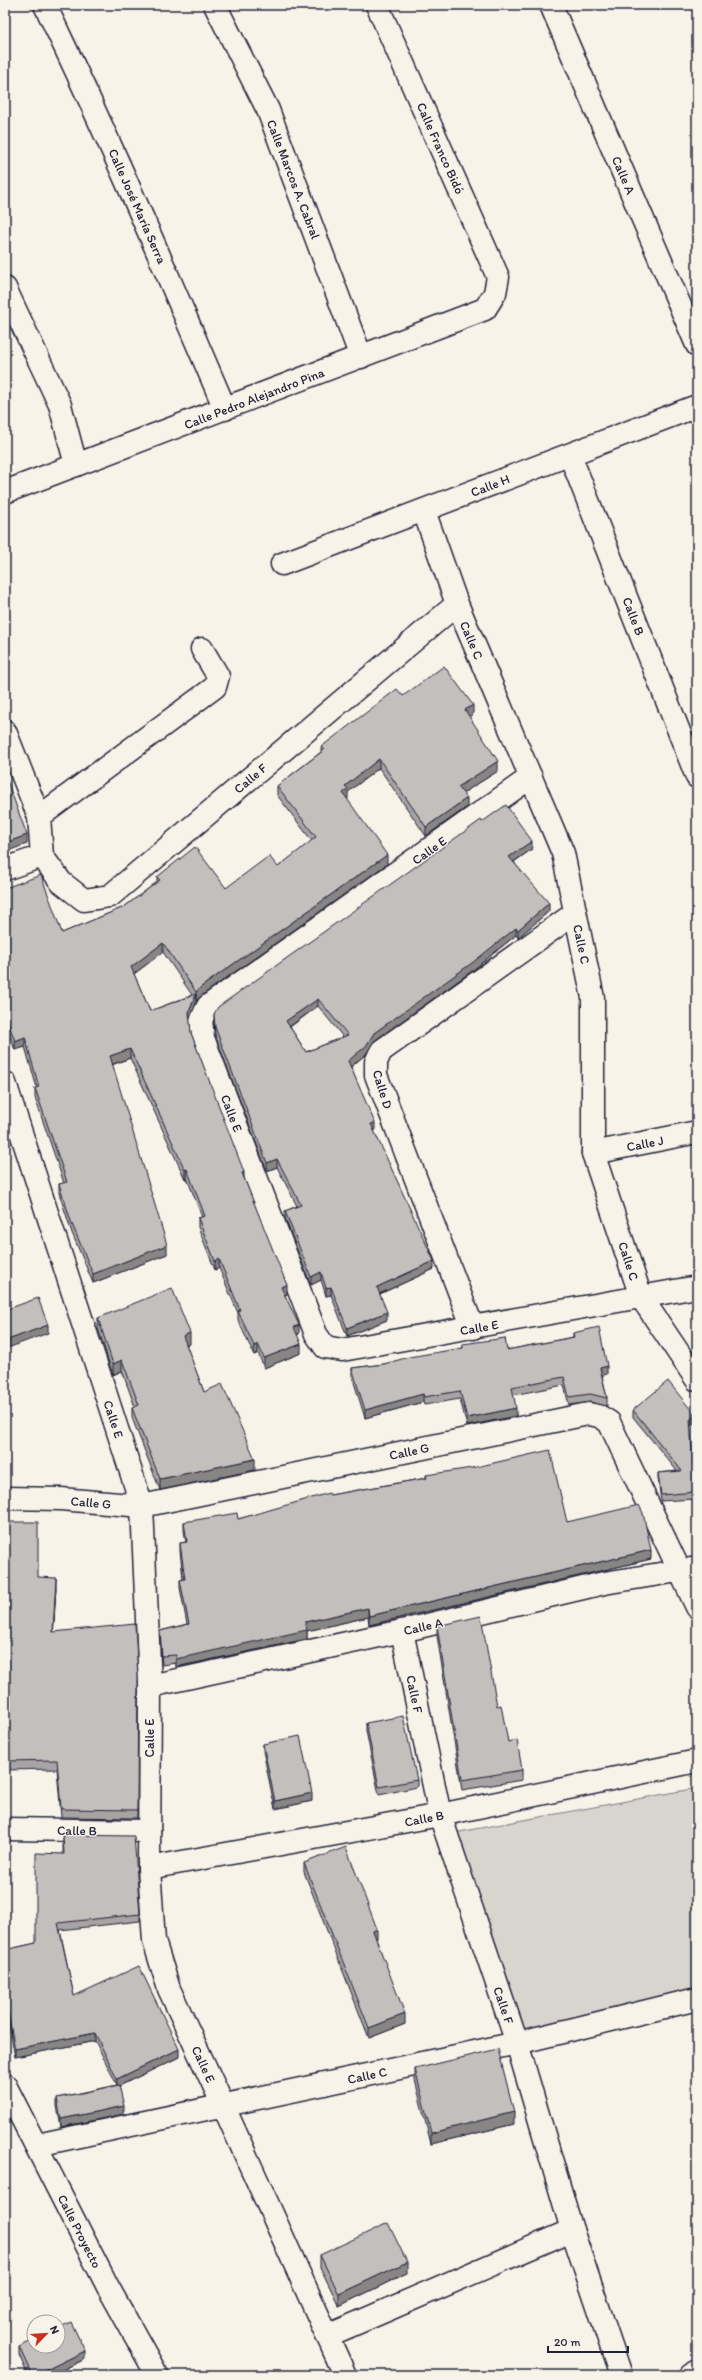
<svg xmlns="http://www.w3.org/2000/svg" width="702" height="2380" font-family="Itim,sans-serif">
  <rect width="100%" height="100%" fill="#f7f3e8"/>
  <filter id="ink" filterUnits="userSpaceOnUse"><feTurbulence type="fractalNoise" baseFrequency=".025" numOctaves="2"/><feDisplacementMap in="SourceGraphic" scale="8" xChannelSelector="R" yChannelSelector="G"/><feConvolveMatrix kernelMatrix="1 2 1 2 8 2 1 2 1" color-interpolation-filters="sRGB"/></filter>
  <g filter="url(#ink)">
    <path fill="#d8d5cf" stroke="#7d7c85" d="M697,1788V2010L524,2046L448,1834Z"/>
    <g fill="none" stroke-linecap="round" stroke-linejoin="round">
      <g stroke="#22223b" stroke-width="25">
        <g id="minor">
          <path d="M45,5C109,138 167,273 225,409"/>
          <path d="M215,5L268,110L361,357"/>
          <path d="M551,5L697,345"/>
          <path d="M5,288L60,405L76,465"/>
          <path d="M570,455L697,777"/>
          <path d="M5,492L485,309L495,293L498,277L377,5"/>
          <path d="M424,511L457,604L563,853L593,998V1153L641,1297L697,1380"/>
          <path d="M282,564L697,406"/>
          <path d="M5,731L39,817L42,856"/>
          <path d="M531,777L208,1006L201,1020L203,1038L316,1334L325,1347L342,1350L697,1287"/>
          <path d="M39,817L215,687L218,676L202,649"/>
          <path d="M42,856L61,882L84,900L110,896L457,604"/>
          <path d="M5,869L42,856"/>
          <path d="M5,1083L142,1506L150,1686L149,1868L154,1941L169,1989L223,2105L345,2375"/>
          <path d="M593,1153L697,1132"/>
          <path d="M473,1328L376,1075V1062L381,1051L575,913"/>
          <path d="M5,1498L61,1499L142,1506L588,1414L599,1416L609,1422L697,1607"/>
          <path d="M402,1631L440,1815L517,2043L572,2230L621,2375"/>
          <path d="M150,1686L402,1631L604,1583L697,1568"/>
          <path d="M5,1829L149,1831"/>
          <path d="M149,1868L440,1815L697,1761"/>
          <path d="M5,2085L108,2287L157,2375"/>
          <path d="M37,2145L517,2043L697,1999"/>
          <path d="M327,2336L572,2230"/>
        </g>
      </g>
      <g stroke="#22223b" stroke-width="25">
        <path id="tertiary" d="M690,2375L697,2371"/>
      </g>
      <use href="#minor" stroke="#f7f3e8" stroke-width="22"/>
      <use href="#tertiary" stroke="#f7f3e8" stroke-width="22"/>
    </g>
    <g fill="#a7a4a3" stroke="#22223b" fill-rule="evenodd">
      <path d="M403,696L473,714L469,716L498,771L463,793L467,807L426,836L379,768L348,792L347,799L387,864L201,996L196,1001V1000V1003L189,1019L191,1033L244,1179L287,1294L285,1295L299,1334L297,1335L301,1353L264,1368L258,1353L254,1355L238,1320V1313L219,1268L215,1270L198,1227V1218L202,1217L187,1178L185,1179L130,1058L112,1065L167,1254L93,1283L72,1233L59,1193V1184L64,1183L35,1098V1088H37L25,1047L15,1050L5,1023V888L62,933L124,907L157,882V877L226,888L278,867L312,841L277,795V786L321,752V747ZM163,952L192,995L150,1011L134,974Z"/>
      <path d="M482,822L532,849L514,862L549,911L518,938L516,935L472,971L374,1041L366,1054L351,1067L375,1131H374L434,1269L380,1294L387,1320L347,1336L331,1295L326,1296L321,1280L311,1285L285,1218V1211L297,1206L277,1167L267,1171L215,1035L214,1022V1014ZM318,1006L343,1037L306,1052L290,1027Z"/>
      <path d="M98,1318L190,1344L186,1345L204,1392L255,1470L160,1490L132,1418V1408L135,1407L122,1371L113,1375L98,1328Z"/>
      <path d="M573,1333L607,1374L602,1375L607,1398V1406L590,1402L569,1405L564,1385L513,1395L516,1416L467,1426L460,1399L424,1405L423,1402L365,1418L352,1376V1368L384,1364L463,1348V1344L507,1350L573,1337Z"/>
      <path d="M633,1410L695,1422L690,1426L695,1499L661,1501L658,1479V1473L677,1471L633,1417Z"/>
      <path d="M426,1475L567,1522L651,1559L369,1625L368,1617L307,1631V1639L176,1667V1663L162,1665L160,1631L187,1624L180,1588V1580L183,1579L180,1551V1543L186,1542L184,1531V1522L238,1519L330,1495L426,1478Z"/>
      <path d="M5,1522L38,1577L56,1587L53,1632L138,1678L137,1818L61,1817L57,1769L5,1770Z"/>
      <path d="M437,1626L497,1706L508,1742L522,1770V1780L462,1790L437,1636Z"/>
      <path d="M366,1723L417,1780V1787L379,1795L366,1731Z"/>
      <path d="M263,1744L312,1801L275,1809L263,1751Z"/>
      <path d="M63,1835L140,1914V1921L60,1930L74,1996L179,2057L119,2086L124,2114L61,2127L57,2106V2098L117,2085L95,2041L15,2057L5,2005V1950L36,1943L63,1854Z"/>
      <path d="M304,1863L377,1939H376L405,2024L369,2038L304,1872Z"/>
      <path d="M415,2069L514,2124L431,2144L415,2080Z"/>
      <path d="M320,2255L407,2273L339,2306L320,2267Z"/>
      <path d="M19,2347L85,2359L52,2375H28L19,2355Z"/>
    </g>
    <g fill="#888684" stroke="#22223b">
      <path d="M473,705V714L465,719V710Z"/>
      <path d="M379,759V768L348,792V799L343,802V793L345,786Z"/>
      <path d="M498,761V771L458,796V787Z"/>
      <path d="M467,798V807L426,836V827Z"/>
      <path d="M27,835V844L5,852V843Z"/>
      <path d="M532,841V849L509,865V857Z"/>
      <path d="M387,855V864L201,996L196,1001V992L201,987Z"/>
      <path d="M549,903V911L518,938V930Z"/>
      <path d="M516,928V935L472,971L374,1041L366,1054L348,1069V1061L374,1033Z"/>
      <path d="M163,943V952L131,976V967Z"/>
      <path d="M196,994V1003L189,1021V1012Z"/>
      <path d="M318,999V1006L286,1029V1021Z"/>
      <path d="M25,1037V1047L15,1050V1041Z"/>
      <path d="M130,1049V1058L110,1065V1056Z"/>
      <path d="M375,1123V1131L371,1132V1124Z"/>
      <path d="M277,1159V1167L267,1171V1163Z"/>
      <path d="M187,1169V1178L185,1179V1170Z"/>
      <path d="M244,1172V1181L242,1173Z"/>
      <path d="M167,1245V1254L93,1283V1274Z"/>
      <path d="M219,1259V1268L215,1270V1261Z"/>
      <path d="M434,1261V1269L377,1295V1287Z"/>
      <path d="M321,1272V1280L311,1285V1277Z"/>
      <path d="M287,1285V1294L281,1296V1287Z"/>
      <path d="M331,1287V1295L326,1296V1288Z"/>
      <path d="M387,1312V1320L347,1336V1328Z"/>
      <path d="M48,1325V1333L5,1349V1341Z"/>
      <path d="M299,1325V1334L294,1336V1327Z"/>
      <path d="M190,1333V1344L183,1347V1336Z"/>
      <path d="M258,1344V1353L254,1355V1346Z"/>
      <path d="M301,1344V1353L264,1368V1358Z"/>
      <path d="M122,1360V1371L113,1375V1364Z"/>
      <path d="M607,1366V1374L600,1376V1368Z"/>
      <path d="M423,1394V1402L365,1418V1410Z"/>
      <path d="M516,1408V1416L467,1426V1418Z"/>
      <path d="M695,1415V1422L690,1427V1420Z"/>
      <path d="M255,1459V1470L160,1490V1479Z"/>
      <path d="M651,1550V1559L369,1625V1616Z"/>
      <path d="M56,1578V1587L53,1640V1632Z"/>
      <path d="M368,1608V1617L307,1631V1639L176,1667V1659L305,1622Z"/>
      <path d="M312,1793V1801L275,1809V1801Z"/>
      <path d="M377,1929V1939L373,1941V1931Z"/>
      <path d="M405,2014V2024L369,2038V2028Z"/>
      <path d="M95,2033V2041L15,2057V2049Z"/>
      <path d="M179,2049V2057L117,2087V2079Z"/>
      <path d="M124,2106V2114L61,2127V2119Z"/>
      <path d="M514,2112V2124L431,2144V2133Z"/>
      <path d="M407,2262V2273L339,2306V2294Z"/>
      <path d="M85,2351V2359L52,2375H36Z"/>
    </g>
    <g fill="#c2bfbd" stroke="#22223b" fill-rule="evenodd">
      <path d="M444,666L473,705L465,710L498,761L458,787L467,798L426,827L379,759L345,786L348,789L343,793L387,855L201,987L196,992L163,943L131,967L150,1011L196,994L189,1012L191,1033L244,1172L242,1173L287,1285L281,1287L299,1325L294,1327L301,1344L264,1358L258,1344L254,1346L238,1311L240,1310L219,1259L215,1261L198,1218L205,1216L187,1169L185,1170L130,1049L110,1056L167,1245L93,1274L72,1224L59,1184L67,1182L35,1088L39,1087L25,1037L15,1041L5,1014V888L41,875L62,933L124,907L160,880L157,877L195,847L226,888L269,856L278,867L316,837L277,786L324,750L321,747L397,689L403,696Z"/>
      <path d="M5,775L27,835L5,843Z"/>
      <path d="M506,805L532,841L509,857L549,903L518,930L516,928L472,963L374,1033L366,1046L348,1061L375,1123L371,1124L434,1261L377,1287L387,1312L347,1328L331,1287L326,1288L321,1272L311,1277L285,1211L301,1205L277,1159L267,1163L215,1027L214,1014L218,1007L481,820L482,822ZM318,999L348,1035L306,1052L286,1021Z"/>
      <path d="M172,1288L190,1333L183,1336L204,1392L222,1384L255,1459L160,1479L132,1408L139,1405L122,1360L113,1364L98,1318Z"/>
      <path d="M38,1298L48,1325L5,1341V1310Z"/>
      <path d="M599,1327L607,1366L600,1368L607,1398L590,1394L569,1397L564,1377L512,1387L516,1408L467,1418L460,1391L424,1397L423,1394L365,1410L352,1368L384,1364L409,1357L463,1348V1344L505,1338L507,1350L574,1337L573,1333Z"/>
      <path d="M668,1381L695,1415L690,1420L695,1492L661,1495L658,1473L682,1471L633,1410Z"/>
      <path d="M550,1450L567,1522L639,1505L643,1513L651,1550L369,1616L368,1608L305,1622L307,1630L176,1659V1655L162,1656L160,1631L189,1624L180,1580L185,1579L180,1543L187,1542L184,1522L237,1513L238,1519L329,1493L330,1495L427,1478L426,1475L472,1468Z"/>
      <path d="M5,1522H38V1577L56,1578L53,1632L135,1624L138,1678L137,1810L61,1809L57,1760L5,1761Z"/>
      <path d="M481,1616L497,1706L501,1705L508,1742L517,1740L522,1770L462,1780L437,1626Z"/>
      <path d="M403,1716L417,1780L379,1787L366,1723Z"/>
      <path d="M300,1736L312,1793L275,1801L263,1744Z"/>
      <path d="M63,1835L134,1836L140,1914L58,1923L74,1996L139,1966L179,2049L117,2079L95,2033L15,2049L5,1997V1950L36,1943V1853L64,1854Z"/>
      <path d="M346,1847L377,1929L373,1931L405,2014L369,2028L304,1863Z"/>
      <path d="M498,2049L514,2112L431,2133L415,2069Z"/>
      <path d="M119,2085L124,2106L61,2119L57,2098Z"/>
      <path d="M388,2223L407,2262L339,2294L320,2255Z"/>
      <path d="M71,2322L85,2351L36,2375H32L19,2347L34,2340V2346H58V2328Z"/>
    </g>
  </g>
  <g text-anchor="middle" stroke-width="3" stroke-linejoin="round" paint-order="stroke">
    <g font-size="13" fill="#22223b" stroke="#f7f3e8">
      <text transform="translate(441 148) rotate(66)" y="5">Calle Franco Bidó</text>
      <text transform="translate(624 175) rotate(67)" y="5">Calle A</text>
      <text transform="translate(294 179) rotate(69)" y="5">Calle Marcos A. Cabral</text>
      <text transform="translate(138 206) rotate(66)" y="5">Calle José María Serra</text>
      <text transform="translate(254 398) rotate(-21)" y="5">Calle Pedro Alejandro Pina</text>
      <text transform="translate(490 485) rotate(-21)" y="5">Calle H</text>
      <text transform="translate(634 616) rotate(69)" y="5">Calle B</text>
      <text transform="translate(472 640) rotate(67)" y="5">Calle C</text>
      <text transform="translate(250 778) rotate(-40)" y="5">Calle F</text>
      <text transform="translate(429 850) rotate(-35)" y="5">Calle E</text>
      <text transform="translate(582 944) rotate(78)" y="5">Calle C</text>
      <text transform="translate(383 1089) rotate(73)" y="5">Calle D</text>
      <text transform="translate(232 1113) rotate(69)" y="5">Calle E</text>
      <text transform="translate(645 1143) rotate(-11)" y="5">Calle J</text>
      <text transform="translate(629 1261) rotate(72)" y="5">Calle C</text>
      <text transform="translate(479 1327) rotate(-10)" y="5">Calle E</text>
      <text transform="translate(114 1419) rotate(72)" y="5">Calle E</text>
      <text transform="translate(409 1451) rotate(-12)" y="5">Calle G</text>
      <text transform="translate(91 1502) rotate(5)" y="5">Calle G</text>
      <text transform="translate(423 1626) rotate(-13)" y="5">Calle A</text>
      <text transform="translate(415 1694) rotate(78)" y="5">Calle F</text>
      <text transform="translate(149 1738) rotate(-90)" y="5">Calle E</text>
      <text transform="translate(424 1818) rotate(-11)" y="5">Calle B</text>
      <text transform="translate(77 1830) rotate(1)" y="5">Calle B</text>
      <text transform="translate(504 2005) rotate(71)" y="5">Calle F</text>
      <text transform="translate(204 2064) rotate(65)" y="5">Calle E</text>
      <text transform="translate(367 2075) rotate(-12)" y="5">Calle C</text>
      <text transform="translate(80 2231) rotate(63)" y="5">Calle Proyecto</text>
    </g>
  </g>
  <rect width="702" height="2380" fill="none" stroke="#f7f3e8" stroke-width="20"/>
  <rect x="10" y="10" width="682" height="2360" fill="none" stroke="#22223b" stroke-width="1.5" filter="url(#ink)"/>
  <g transform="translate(46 2334) rotate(65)"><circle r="19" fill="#f7f3e8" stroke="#a29fa3"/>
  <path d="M0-3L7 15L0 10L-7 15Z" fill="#c8321e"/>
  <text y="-6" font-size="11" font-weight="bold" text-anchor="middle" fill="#22223b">N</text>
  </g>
  <path d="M548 2346v6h80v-6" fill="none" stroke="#22223b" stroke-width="2"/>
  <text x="554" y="2346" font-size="12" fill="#22223b" stroke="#f7f3e8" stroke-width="3" paint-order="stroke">20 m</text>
</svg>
